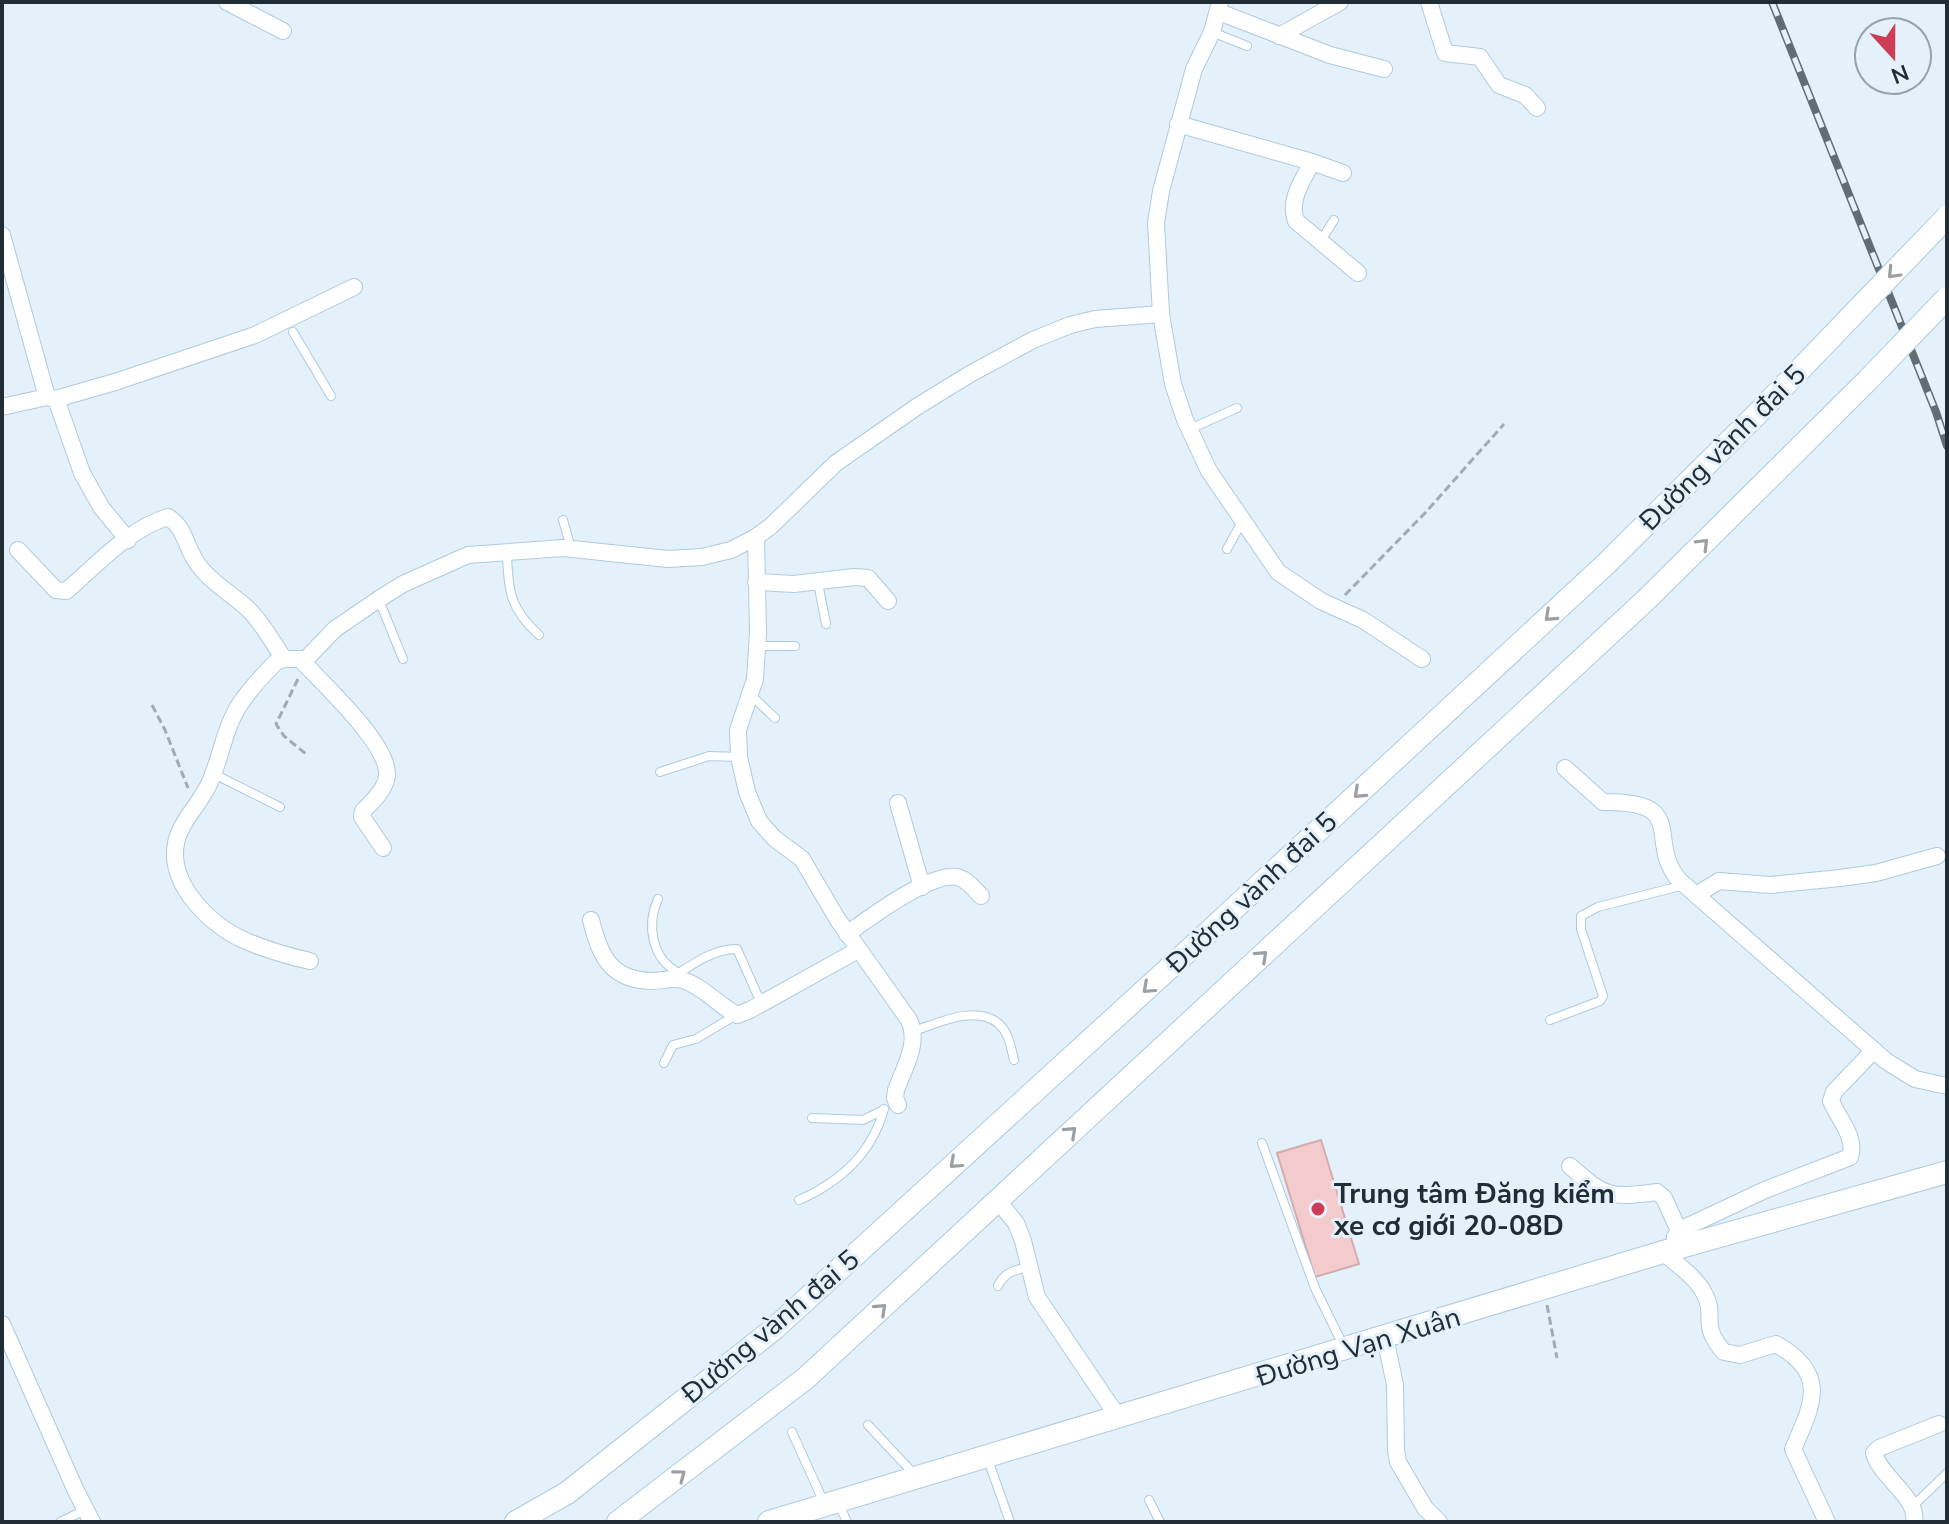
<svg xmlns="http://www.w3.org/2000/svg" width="1949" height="1524" font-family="'Nunito Sans',sans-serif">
  <rect width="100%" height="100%" fill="#e4f1fa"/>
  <path fill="#f3cbcd" stroke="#d3acae" stroke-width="2" d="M1321,1140L1359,1264L1315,1277L1277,1153Z"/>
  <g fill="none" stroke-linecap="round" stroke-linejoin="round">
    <g stroke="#accbe0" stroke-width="10">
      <g id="lane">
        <path d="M1212,32L1247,46"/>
        <path d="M1320,242L1334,220"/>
        <path d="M293,332L331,396"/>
        <path d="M1190,429L1237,408"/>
        <path d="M563,520L571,548"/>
        <path d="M1227,549L1243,520"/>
        <path d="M507,553C508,591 510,609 539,635"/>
        <path d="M818,583L826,624"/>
        <path d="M379,600L403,659"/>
        <path d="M758,646H795"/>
        <path d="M751,695L775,718"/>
        <path d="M660,772L709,756L739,757"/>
        <path d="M214,774L280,807"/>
        <path d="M658,899C646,926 652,959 679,973"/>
        <path d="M673,977C691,965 715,948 737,949L761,1003"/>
        <path d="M1550,1020L1600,1001L1603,996L1581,929V916L1598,907L1684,885"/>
        <path d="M914,1031C938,1023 977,1004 999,1024C1009,1033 1011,1048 1014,1060"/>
        <path d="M664,1063L673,1045L696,1039L736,1015"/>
        <path d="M812,1118L863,1120L883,1110"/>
        <path d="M1262,1143L1315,1288L1343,1345"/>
        <path d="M799,1200C840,1182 872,1153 884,1109"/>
        <path d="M998,1286C1004,1272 1015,1270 1029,1267"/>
        <path d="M868,1425L914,1474"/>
        <path d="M792,1432L825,1505"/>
        <path d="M987,1457L1010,1522"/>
        <path d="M1149,1500L1160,1522"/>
        <path d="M838,1502L847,1522"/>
        <path d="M1913,1506L1947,1473"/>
        <path d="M60,1522L85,1510"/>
      </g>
    </g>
    <g stroke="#accbe0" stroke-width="18">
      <g id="street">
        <path d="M227,2L283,31"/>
        <path d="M1220,2L1212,32L1194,69L1161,191L1156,223L1161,314L1173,384L1185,420L1209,471L1278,572L1321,601L1363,620L1422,659"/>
        <path d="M1429,2L1445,53L1480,57L1499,85L1525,95L1537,108"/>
        <path d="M1219,12L1330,55L1384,69"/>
        <path d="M1279,36L1340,2"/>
        <path d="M1178,124L1312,162L1343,173"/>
        <path d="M1312,162C1303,180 1288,200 1296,221L1358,273"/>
        <path d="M2,235L47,397"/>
        <path d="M56,399L82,473L101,507L128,540"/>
        <path d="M2,407L47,397L56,399L115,382L255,335L354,287"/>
        <path d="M756,537L758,633L755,679L738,730L739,757L747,792L759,821L774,838L802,859L838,920L909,1020C920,1043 904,1068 896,1090L895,1098L898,1105"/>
        <path d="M18,550L56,590L66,591C97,565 128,529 168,517C184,527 185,543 194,558C206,580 230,592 248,609C262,622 273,643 284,659"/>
        <path d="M756,582L794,584L854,577L868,578L888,601"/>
        <path d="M301,660C322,683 389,744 387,775C386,789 372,802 363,811L362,817L383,848"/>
        <path d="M1565,768L1603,802C1691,801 1645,840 1679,880L1886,1061L1915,1079L1947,1086"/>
        <path d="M898,803L922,887"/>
        <path d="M1696,895L1719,881L1770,885L1840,878L1876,873L1937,856"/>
        <path d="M591,920C600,956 610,980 652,981C662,981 673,977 683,980C704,987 718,1005 737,1015L750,1010L858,950"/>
        <path d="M847,934C869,918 931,872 957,877C967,879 974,889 981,896"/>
        <path d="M310,961C288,956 267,950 246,941C211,926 168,885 176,843C180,822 200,804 209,784C221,759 224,728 240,704C250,689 263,675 276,662L284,659H306L335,629L379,599L403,584L468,555L563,548L668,559L702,557L731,550L756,537L771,526L836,463L918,406L970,374L1033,340L1070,325L1095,319L1161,314"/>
        <path d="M1570,1166C1606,1198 1610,1198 1657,1192L1664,1198L1679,1231"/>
        <path d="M1003,1207L1016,1223L1023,1241L1037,1297L1118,1417"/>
        <path d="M1678,1243L1675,1237L1686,1227L1765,1190L1850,1157C1857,1138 1838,1118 1831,1101L1834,1092L1874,1050"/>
        <path d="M1663,1252C1676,1264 1696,1277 1704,1293C1717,1315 1699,1325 1724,1352L1740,1355L1776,1344C1829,1374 1813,1404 1793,1449L1827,1522"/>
        <path d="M2,1324L76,1491L92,1522"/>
        <path d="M1385,1337L1395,1385L1396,1450L1398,1462L1425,1508L1439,1522"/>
        <path d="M1914,1522C1919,1498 1880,1477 1874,1453L1879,1448L1939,1424"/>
      </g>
    </g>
    <g stroke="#accbe0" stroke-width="24">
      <g id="secondary">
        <path d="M516,1522L567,1493L775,1328L1200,940L1607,563"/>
        <path d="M618,1522L806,1378L1647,599"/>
        <path d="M769,1522L1663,1252L1947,1172"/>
      </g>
    </g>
    <g stroke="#9facb4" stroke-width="3" stroke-dasharray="8 4" stroke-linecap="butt">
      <path d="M1345,595L1426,512L1504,424"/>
      <path d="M298,679L276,724L284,736L306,754"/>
      <path d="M152,705L165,730L188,788"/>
      <path d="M1547,1305L1557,1358"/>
    </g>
    <use href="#lane" stroke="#fff" stroke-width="8"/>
    <use href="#street" stroke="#fff" stroke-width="16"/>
    <use href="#secondary" stroke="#fff" stroke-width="22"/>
    <g stroke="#606d75" stroke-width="8">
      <path id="rail" d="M1772,2L1936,412L1947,446"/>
    </g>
    <use href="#rail" stroke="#e4f1fa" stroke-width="5" stroke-dasharray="15" stroke-linecap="butt"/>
    <g stroke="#accbe0" stroke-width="24" stroke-linecap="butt">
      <g id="secondary-bridge">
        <path d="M1607,563L1759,412L1947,217"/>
        <path d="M1647,599L1868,380L1947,298"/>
      </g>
    </g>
    <use href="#secondary-bridge" stroke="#fff" stroke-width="22"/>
  </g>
  <defs><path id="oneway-chevron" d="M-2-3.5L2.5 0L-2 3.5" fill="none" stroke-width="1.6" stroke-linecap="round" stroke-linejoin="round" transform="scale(2)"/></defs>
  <g stroke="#9ba0a4">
    <use href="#oneway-chevron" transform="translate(1893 273) rotate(134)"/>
    <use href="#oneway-chevron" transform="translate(1703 544) rotate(-45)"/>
    <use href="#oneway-chevron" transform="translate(1550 616) rotate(137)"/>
    <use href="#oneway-chevron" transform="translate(1359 793) rotate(137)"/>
    <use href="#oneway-chevron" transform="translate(1262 956) rotate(-43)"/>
    <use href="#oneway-chevron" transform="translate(1148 988) rotate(138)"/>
    <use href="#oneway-chevron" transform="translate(1071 1132) rotate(-43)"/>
    <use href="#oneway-chevron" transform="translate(955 1163) rotate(138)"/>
    <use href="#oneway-chevron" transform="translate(881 1309) rotate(-43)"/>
    <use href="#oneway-chevron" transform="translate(680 1475) rotate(-37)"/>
  </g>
  <circle fill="#ce3d56" stroke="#e4f1fa" stroke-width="3" cx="1318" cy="1209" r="8"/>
  <g text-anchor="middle" stroke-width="6" stroke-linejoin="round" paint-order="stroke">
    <g font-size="28" fill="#202d35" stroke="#e4f1fa">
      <text transform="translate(1722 447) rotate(-45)" y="10">Đường vành đai 5</text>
      <text transform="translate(1251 892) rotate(-43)" y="10">Đường vành đai 5</text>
      <text transform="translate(770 1326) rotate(-40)" y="10">Đường vành đai 5</text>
      <text transform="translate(1358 1346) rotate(-17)" y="10">Đường Vạn Xuân</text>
    </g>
    <g font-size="28" font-weight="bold" fill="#202d35" stroke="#e4f1fa" text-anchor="start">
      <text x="1334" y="1203">Trung tâm Đăng kiểm<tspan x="1334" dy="32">xe cơ giới 20-08D</tspan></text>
    </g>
  </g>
  <rect width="1949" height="1524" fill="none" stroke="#202d35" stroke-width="8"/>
  <g transform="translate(1893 56) rotate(159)"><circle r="38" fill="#e4f1fa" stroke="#96a3ab" stroke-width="2"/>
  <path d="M0-6L14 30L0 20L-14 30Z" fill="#ce3d56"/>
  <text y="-12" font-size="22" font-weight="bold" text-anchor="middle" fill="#202d35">N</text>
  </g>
</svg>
